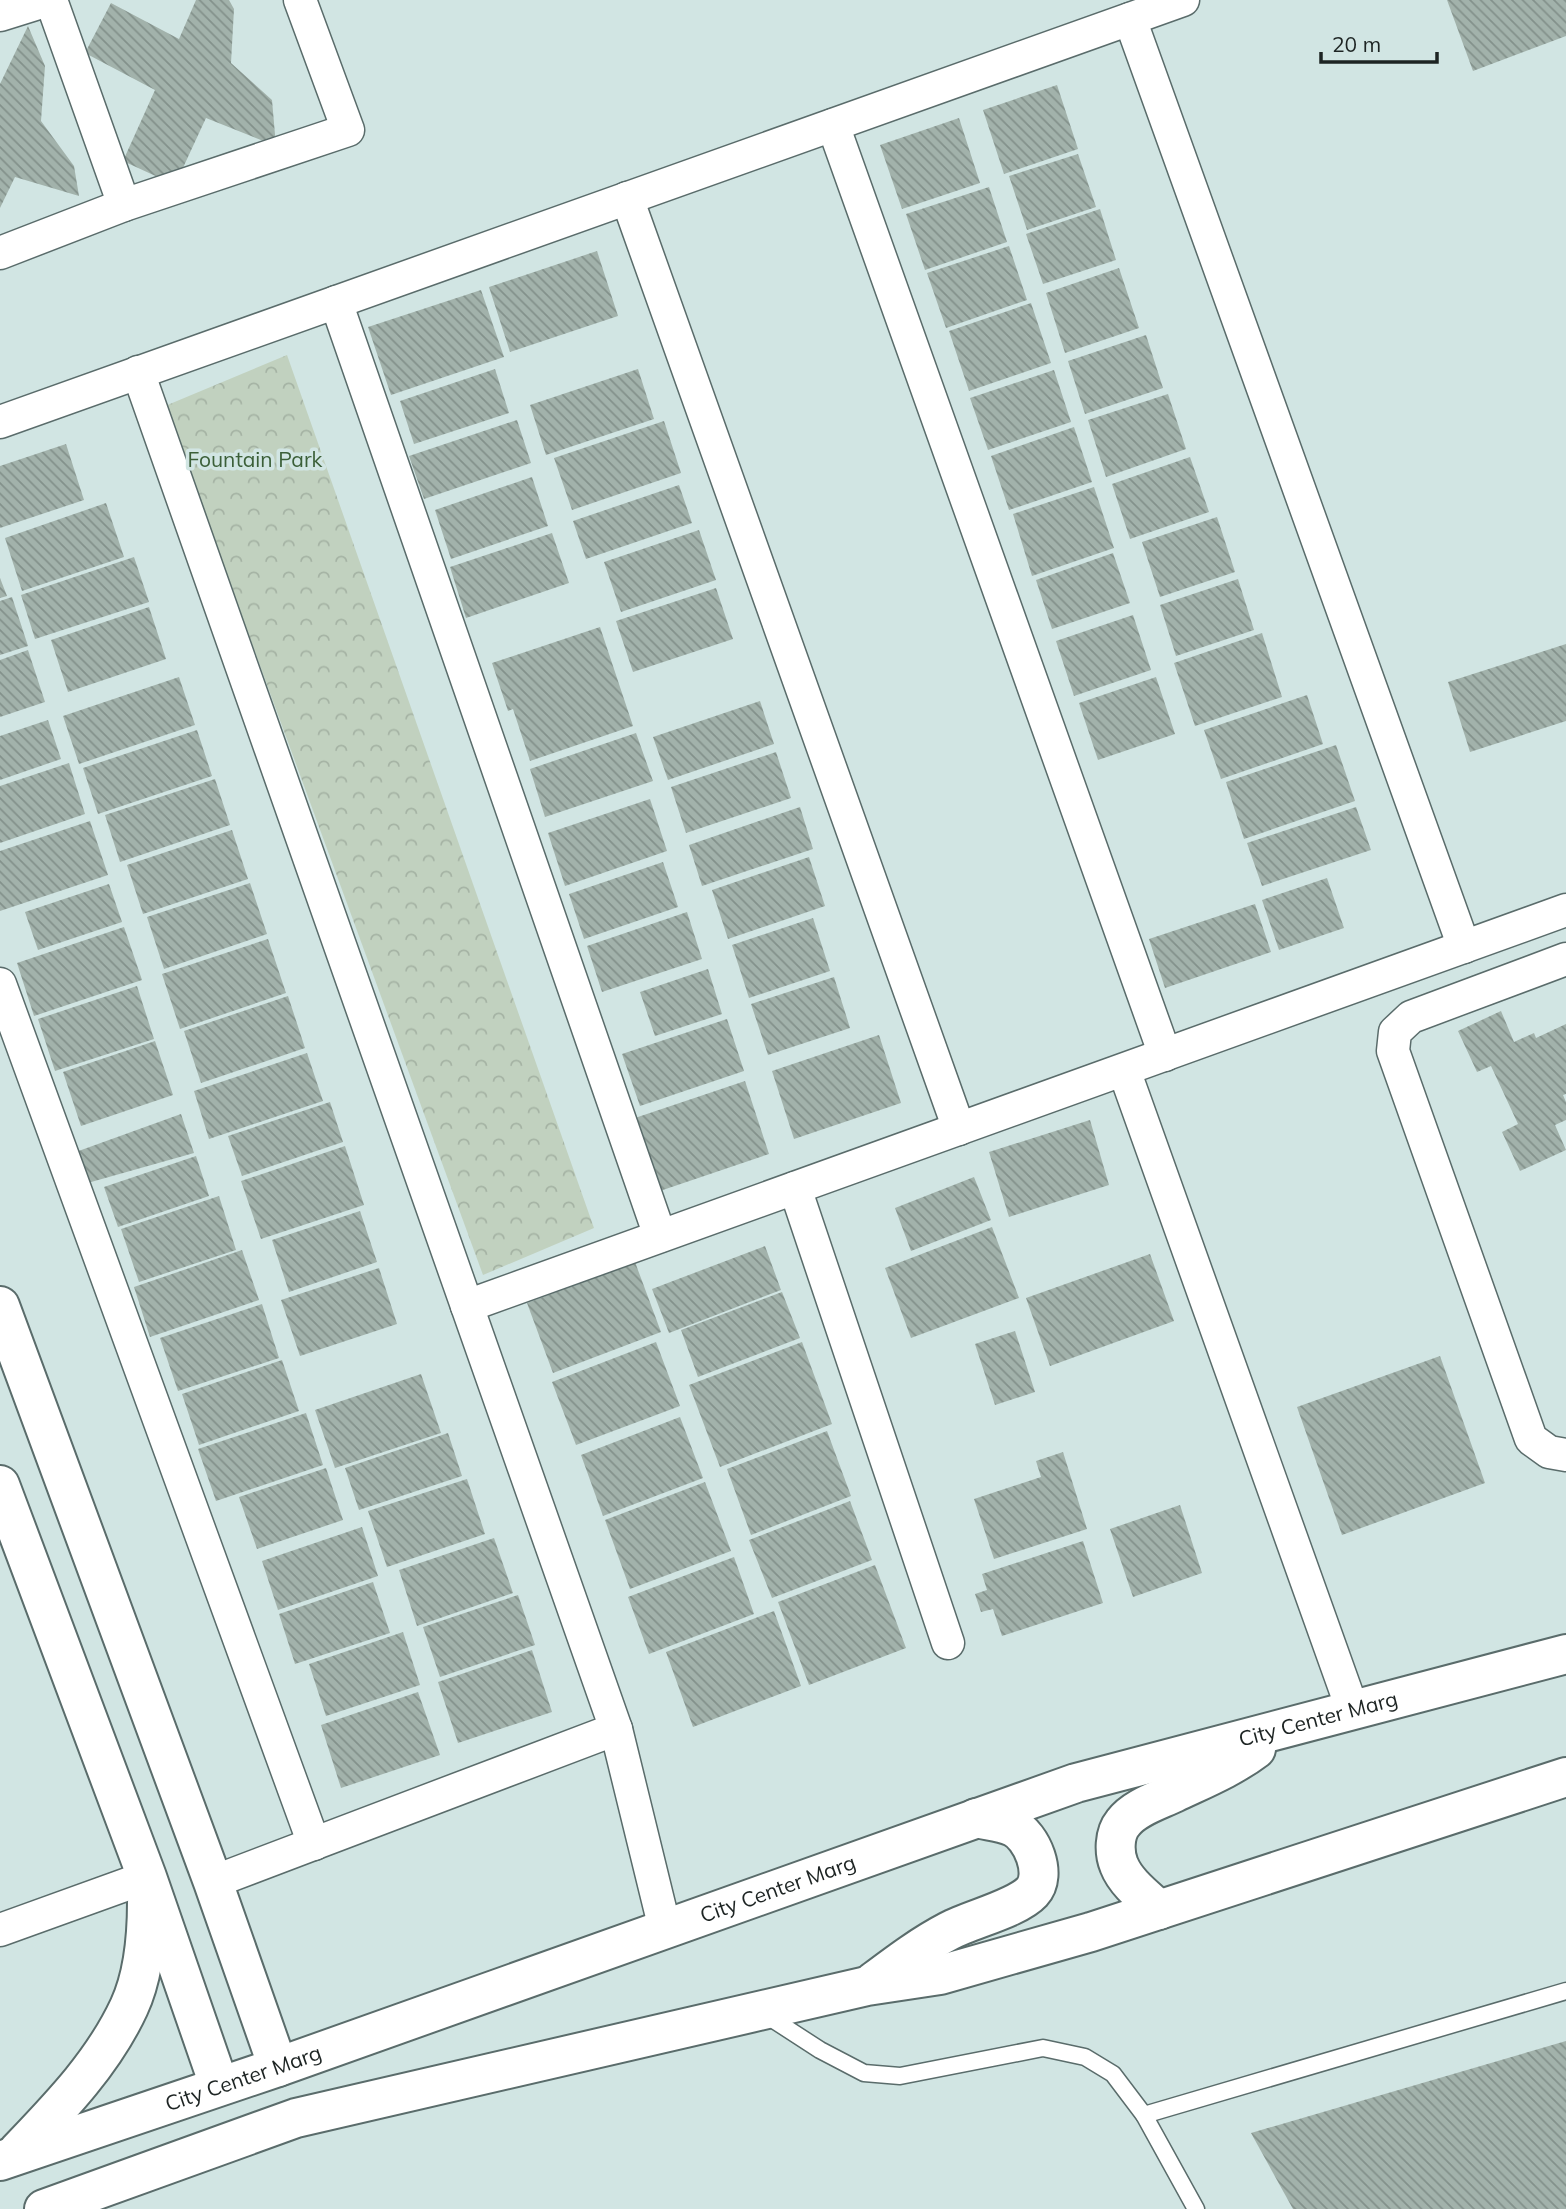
<svg xmlns="http://www.w3.org/2000/svg" width="1566" height="2209" font-family="Mulish,sans-serif">
  <defs>
    <pattern id="park-crowns" width="20" height="18" patternUnits="userSpaceOnUse" patternTransform="scale(1.75)"><rect width="20" height="18" fill="#c1d1bf"/><path d="M2 6a3 3 0 1 1 6 0M12 15a3 3 0 1 1 6 0" fill="none" stroke="#a5b3a4"/></pattern>
    <pattern id="building-back-hatch" width="6" height="6" patternUnits="userSpaceOnUse" patternTransform="scale(1.75)"><rect width="6" height="6" fill="#a2b2ab"/><path d="M-1 5l2 2M0 0l6 6M5-1l2 2" fill="none" stroke="#83918b"/></pattern>
  </defs>
  <rect width="100%" height="100%" fill="#d1e5e3"/>
  <path fill="url(#park-crowns)" d="M287,355L594,1228L483,1275L165,406Z"/>
  <g fill="url(#building-back-hatch)">
    <path d="M196,0H229L234,9L231,63L272,100L276,146L206,118L175,185L123,161L155,90L85,53L111,3L179,39Z"/>
    <path d="M1447,0H1566V36L1473,71Z"/>
    <path d="M28,26L45,66L41,121L74,166L79,196L15,177L0,208V84Z"/>
    <path d="M1057,85L1078,149L1004,174L983,110Z"/>
    <path d="M959,118L980,183L902,209L880,145Z"/>
    <path d="M1078,154L1096,207L1027,230L1009,176Z"/>
    <path d="M989,187L1007,242L925,270L906,214Z"/>
    <path d="M1100,209L1116,260L1043,284L1026,234Z"/>
    <path d="M1009,246L1027,300L946,328L927,273Z"/>
    <path d="M597,251L618,316L510,352L489,287Z"/>
    <path d="M1119,268L1139,328L1065,353L1046,293Z"/>
    <path d="M481,290L504,357L391,395L368,327Z"/>
    <path d="M1031,303L1051,363L969,391L949,331Z"/>
    <path d="M1146,335L1163,388L1085,414L1068,361Z"/>
    <path d="M495,369L509,413L414,444L400,401Z"/>
    <path d="M638,369L654,419L546,455L530,405Z"/>
    <path d="M1054,370L1071,422L988,450L970,398Z"/>
    <path d="M1168,394L1186,449L1106,477L1088,420Z"/>
    <path d="M517,420L531,463L424,499L409,456Z"/>
    <path d="M664,421L681,473L572,510L554,458Z"/>
    <path d="M1074,427L1092,482L1009,510L991,456Z"/>
    <path d="M66,444L84,500L0,528V466Z"/>
    <path d="M1190,457L1209,512L1130,539L1112,484Z"/>
    <path d="M532,477L548,526L451,559L435,510Z"/>
    <path d="M679,485L692,523L586,559L573,521Z"/>
    <path d="M1094,487L1114,548L1032,576L1013,514Z"/>
    <path d="M106,503L124,557L22,591L5,538Z"/>
    <path d="M1217,517L1235,572L1160,597L1142,542Z"/>
    <path d="M699,530L716,580L621,612L604,562Z"/>
    <path d="M552,533L569,583L466,618L450,567Z"/>
    <path d="M1113,553L1130,603L1052,629L1036,580Z"/>
    <path d="M134,557L149,602L35,639L21,595Z"/>
    <path d="M0,578L7,596L0,598Z"/>
    <path d="M1238,579L1254,630L1176,656L1160,605Z"/>
    <path d="M716,588L733,639L633,672L616,621Z"/>
    <path d="M12,597L28,646L0,655V601Z"/>
    <path d="M149,607L166,659L68,692L51,640Z"/>
    <path d="M1133,615L1151,670L1074,696L1056,641Z"/>
    <path d="M600,627L633,726L530,761L513,709L508,711L492,663Z"/>
    <path d="M1262,633L1282,697L1195,726L1174,663Z"/>
    <path d="M1566,644V721L1470,752L1448,682Z"/>
    <path d="M28,650L45,702L0,717V660Z"/>
    <path d="M179,677L195,725L79,764L63,716Z"/>
    <path d="M1156,677L1175,734L1098,760L1079,703Z"/>
    <path d="M1307,695L1323,744L1221,779L1204,730Z"/>
    <path d="M760,701L774,744L668,780L653,737Z"/>
    <path d="M48,720L61,759L0,780V736Z"/>
    <path d="M197,730L212,776L98,814L83,768Z"/>
    <path d="M636,733L653,781L545,817L530,769Z"/>
    <path d="M1336,745L1355,801L1244,839L1226,782Z"/>
    <path d="M776,752L791,798L686,833L671,787Z"/>
    <path d="M69,763L85,814L0,843V786Z"/>
    <path d="M215,779L230,825L120,862L105,815Z"/>
    <path d="M650,799L667,851L565,886L548,833Z"/>
    <path d="M800,807L813,849L702,886L689,845Z"/>
    <path d="M1356,807L1371,850L1262,886L1247,843Z"/>
    <path d="M90,821L108,875L0,911V851Z"/>
    <path d="M232,830L248,879L143,914L127,865Z"/>
    <path d="M809,857L825,906L728,939L712,890Z"/>
    <path d="M663,862L678,907L584,939L569,894Z"/>
    <path d="M1327,878L1344,928L1279,950L1262,900Z"/>
    <path d="M250,883L267,934L164,969L147,917Z"/>
    <path d="M109,884L122,922L38,950L25,912Z"/>
    <path d="M1255,904L1271,952L1165,988L1149,939Z"/>
    <path d="M687,912L702,959L602,992L587,946Z"/>
    <path d="M813,918L830,971L749,998L732,945Z"/>
    <path d="M124,927L142,980L34,1016L17,963Z"/>
    <path d="M268,939L286,993L180,1029L162,974Z"/>
    <path d="M708,969L722,1014L655,1036L640,992Z"/>
    <path d="M834,977L850,1028L768,1055L751,1004Z"/>
    <path d="M137,986L154,1039L55,1071L38,1019Z"/>
    <path d="M288,996L305,1048L201,1083L184,1031Z"/>
    <path d="M1501,1011L1514,1042L1534,1033L1536,1038L1566,1024V1094L1563,1095L1566,1102V1120L1555,1125L1566,1150L1520,1171L1502,1132L1518,1124L1491,1066L1477,1072L1458,1031Z"/>
    <path d="M727,1019L744,1071L640,1106L622,1054Z"/>
    <path d="M879,1035L901,1103L794,1139L772,1071Z"/>
    <path d="M155,1041L173,1095L81,1126L63,1072Z"/>
    <path d="M307,1053L323,1101L209,1139L194,1091Z"/>
    <path d="M745,1081L769,1154L654,1193L629,1120Z"/>
    <path d="M330,1102L343,1142L242,1176L228,1136Z"/>
    <path d="M181,1114L194,1153L84,1184L73,1153Z"/>
    <path d="M1090,1120L1109,1185L1009,1217L989,1152Z"/>
    <path d="M345,1146L364,1205L261,1239L241,1181Z"/>
    <path d="M196,1156L209,1196L118,1227L104,1187Z"/>
    <path d="M974,1177L991,1220L911,1251L895,1208Z"/>
    <path d="M219,1196L236,1250L139,1282L121,1229Z"/>
    <path d="M360,1211L377,1262L289,1292L272,1240Z"/>
    <path d="M992,1227L1019,1298L911,1338L885,1268Z"/>
    <path d="M765,1246L781,1290L669,1333L652,1289Z"/>
    <path d="M242,1250L259,1300L150,1337L134,1287Z"/>
    <path d="M1150,1254L1174,1321L1050,1366L1026,1298Z"/>
    <path d="M635,1262L661,1332L553,1373L527,1303Z"/>
    <path d="M379,1268L397,1324L300,1356L281,1300Z"/>
    <path d="M782,1292L800,1338L698,1377L681,1330Z"/>
    <path d="M262,1304L279,1358L178,1391L160,1338Z"/>
    <path d="M1015,1331L1035,1392L995,1405L975,1344Z"/>
    <path d="M656,1342L680,1406L576,1445L552,1382Z"/>
    <path d="M802,1342L832,1424L720,1467L689,1385Z"/>
    <path d="M1440,1356L1485,1483L1342,1535L1297,1407Z"/>
    <path d="M282,1360L299,1411L199,1445L182,1394Z"/>
    <path d="M421,1374L441,1433L335,1468L315,1410Z"/>
    <path d="M306,1413L323,1465L216,1501L198,1449Z"/>
    <path d="M680,1417L703,1478L603,1516L581,1455Z"/>
    <path d="M827,1431L851,1496L751,1535L727,1469Z"/>
    <path d="M448,1433L462,1476L359,1510L345,1468Z"/>
    <path d="M1063,1452L1087,1529L994,1559L974,1499L1041,1477L1036,1461Z"/>
    <path d="M326,1468L343,1520L257,1549L239,1497Z"/>
    <path d="M467,1479L485,1534L387,1567L368,1511Z"/>
    <path d="M705,1482L731,1551L630,1589L605,1520Z"/>
    <path d="M850,1501L872,1560L772,1598L749,1540Z"/>
    <path d="M1180,1505L1202,1573L1133,1597L1110,1529Z"/>
    <path d="M362,1527L378,1576L278,1610L262,1561Z"/>
    <path d="M494,1538L513,1593L417,1626L399,1570Z"/>
    <path d="M1083,1541L1103,1603L1002,1636L993,1609L981,1612L975,1594L987,1590L982,1574Z"/>
    <path d="M734,1557L754,1614L649,1654L628,1597Z"/>
    <path d="M875,1565L906,1648L809,1685L778,1602Z"/>
    <path d="M373,1582L390,1633L295,1664L279,1614Z"/>
    <path d="M518,1595L535,1645L440,1677L423,1627Z"/>
    <path d="M774,1611L801,1686L693,1727L666,1652Z"/>
    <path d="M403,1632L420,1685L326,1716L309,1664Z"/>
    <path d="M532,1650L552,1712L458,1743L438,1682Z"/>
    <path d="M418,1692L440,1755L341,1788L321,1725Z"/>
    <path d="M1566,2041V2209H1293L1251,2133Z"/>
  </g>
  <g fill="none" stroke-linecap="round" stroke-linejoin="round">
    <g stroke="#5a6c6b" stroke-width="19">
      <g id="lane">
        <path d="M766,2015L820,2050L864,2073L900,2076L1043,2048L1085,2057L1113,2074L1144,2115L1196,2209"/>
        <path d="M1144,2115L1566,1991"/>
      </g>
    </g>
    <g stroke="#5a6c6b" stroke-width="35">
      <g id="street">
        <path d="M51,0L124,205"/>
        <path d="M0,15L48,0"/>
        <path d="M1130,19L1464,947"/>
        <path d="M833,125L1165,1055"/>
        <path d="M627,198L959,1129"/>
        <path d="M0,253L124,205L348,130L300,0"/>
        <path d="M336,302L660,1236"/>
        <path d="M138,372L616,1729L213,1882"/>
        <path d="M0,422L1183,0"/>
        <path d="M1566,959L1411,1017L1395,1032L1393,1051L1531,1439L1549,1452L1566,1455"/>
        <path d="M0,984L314,1844"/>
        <path d="M1124,1070L1353,1711"/>
        <path d="M795,1188L948,1643"/>
        <path d="M467,1306L1566,910"/>
        <path d="M616,1729L665,1929"/>
        <path d="M0,1930L147,1877"/>
      </g>
    </g>
    <g stroke="#5a6c6b" stroke-width="42">
      <g id="secondary">
        <path d="M0,1306L213,1882L278,2067"/>
        <path d="M0,1485L147,1877L219,2085"/>
        <path d="M1159,1910C1145,1897 1126,1883 1119,1865C1114,1853 1114,1834 1123,1823C1134,1808 1157,1801 1174,1793C1201,1780 1231,1768 1256,1749"/>
        <path d="M873,1982C897,1964 922,1945 949,1931C971,1919 1016,1909 1032,1892C1048,1875 1032,1836 1013,1827C1002,1822 988,1821 976,1818"/>
        <path d="M18,2151C60,2107 103,2063 129,2007C143,1977 147,1935 147,1902"/>
        <path id="s1" d="M0,2161L278,2067L1076,1783L1566,1654"/>
        <path d="M44,2209L296,2118L867,1986L940,1975L1091,1932L1566,1777"/>
      </g>
    </g>
    <use href="#lane" stroke="#fff" stroke-width="16"/>
    <use href="#street" stroke="#fff" stroke-width="32"/>
    <use href="#secondary" stroke="#fff" stroke-width="38"/>
  </g>
  <g text-anchor="middle" stroke-width="7" stroke-linejoin="round" paint-order="stroke">
    <g font-size="21" fill="#3b5f38" stroke="#d1e5e3">
      <text x="255" y="467">Fountain Park</text>
    </g>
    <g font-size="21" fill="#1d2423" stroke="#d1e5e3">
      <text dy="7" stroke="none"><textPath href="#s1" startOffset="1391">City Center Marg</textPath></text>
      <text dy="7" stroke="none"><textPath href="#s1" startOffset="824">City Center Marg</textPath></text>
      <text dy="7" stroke="none"><textPath href="#s1" startOffset="257">City Center Marg</textPath></text>
    </g>
  </g>
  <path d="M1321 52v10h116v-10" fill="none" stroke="#1d2423" stroke-width="3.5"/>
  <text x="1332" y="52" font-size="21" fill="#1d2423" stroke="#d1e5e3" stroke-width="5" paint-order="stroke">20 m</text>
</svg>
